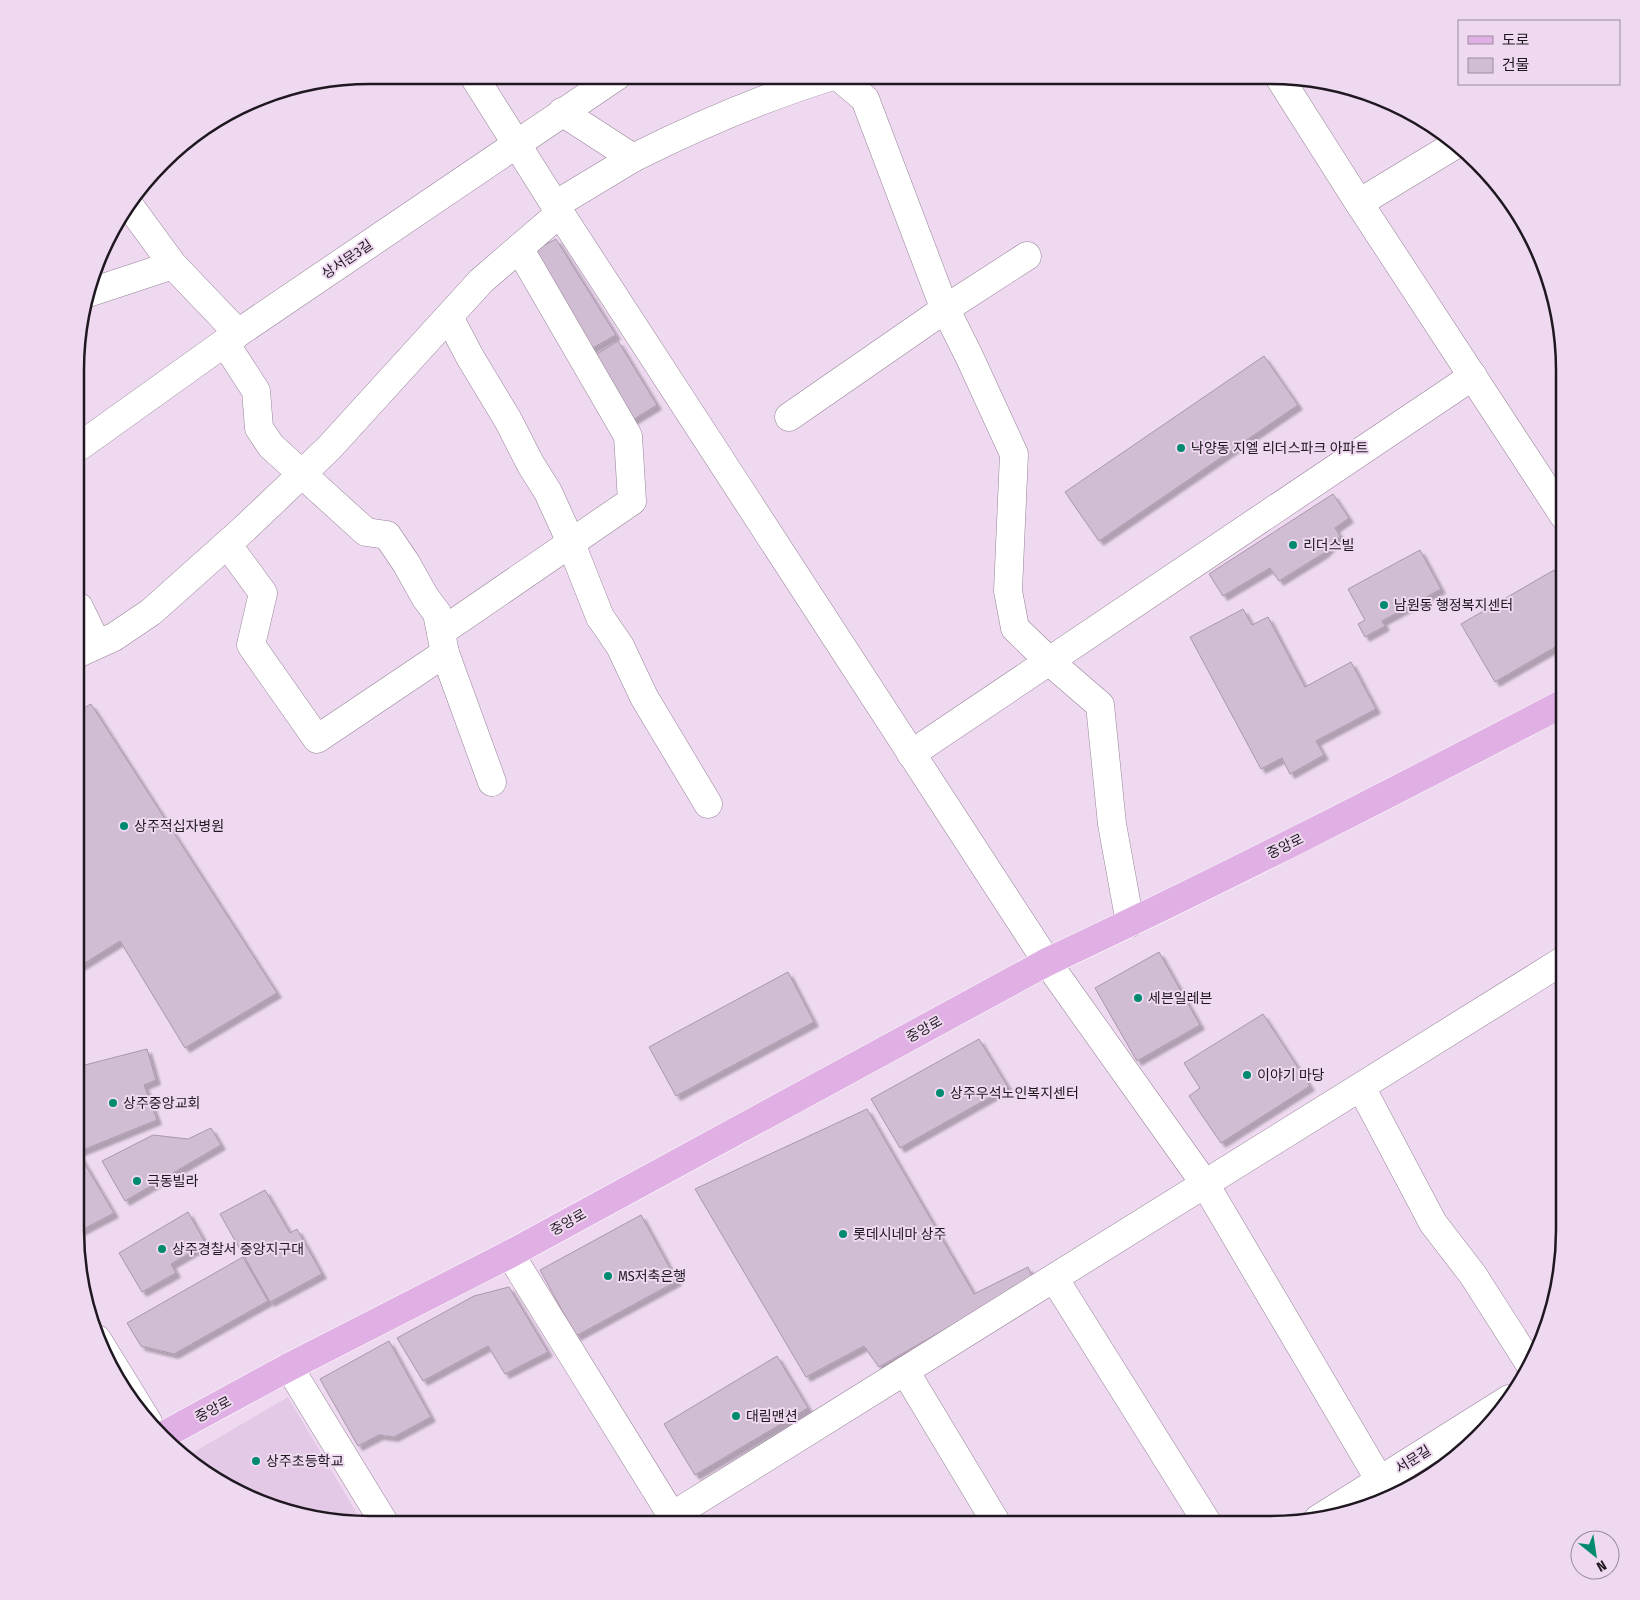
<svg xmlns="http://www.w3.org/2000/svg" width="1640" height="1600" font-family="'Fira Sans Condensed','Noto Sans KR',sans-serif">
  <defs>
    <filter id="shadow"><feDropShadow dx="4.5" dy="4.5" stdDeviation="1" flood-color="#0004"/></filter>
  </defs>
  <rect width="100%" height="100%" fill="#eed9f0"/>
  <path fill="#e3c9e5" d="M288,1397L363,1524H351L239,1494L190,1464L184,1458Z"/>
  <g fill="#d1bdd3" stroke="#aa97ab" filter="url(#shadow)">
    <path d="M556,239L616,335L591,349L531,252Z"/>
    <path d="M618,341L657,405L631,421L592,357Z"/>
    <path d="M1264,356L1298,405L1099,541L1065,492Z"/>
    <path d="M1333,494L1349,518L1335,528L1340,536L1324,553L1279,581L1270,568L1223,596L1209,574Z"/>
    <path d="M1420,550L1441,589L1382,621L1385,626L1365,637L1358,624L1365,620L1348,589Z"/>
    <path d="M1554,570L1564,588V642L1495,682L1461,624Z"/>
    <path d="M1243,609L1252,625L1268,617L1305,687L1351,662L1376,709L1316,741L1324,755L1290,774L1282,758L1261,769L1190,637Z"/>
    <path d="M91,704L277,993L185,1048L120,941L77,968L78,711Z"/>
    <path d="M1159,952L1200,1025L1137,1061L1095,988Z"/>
    <path d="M788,972L814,1022L676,1096L649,1047Z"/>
    <path d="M1263,1014L1310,1086L1221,1143L1189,1096L1200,1088L1184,1063Z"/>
    <path d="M979,1039L1008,1087L900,1148L871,1099Z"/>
    <path d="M147,1049L156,1080L144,1085L157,1120L78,1152L76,1146L77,1067Z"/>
    <path d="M867,1109L974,1294L1028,1267L1033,1279L879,1367L864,1346L806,1377L695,1189Z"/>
    <path d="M211,1128L221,1145L125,1201L102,1161L153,1135L188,1139Z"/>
    <path d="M76,1149L114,1213L76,1233Z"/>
    <path d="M265,1190L290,1233L297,1229L322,1274L270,1302L220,1214Z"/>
    <path d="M188,1212L206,1244L171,1264L176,1273L142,1292L119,1253Z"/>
    <path d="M641,1215L677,1281L576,1336L540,1270Z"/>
    <path d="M243,1257L268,1301L174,1354L141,1346L127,1323Z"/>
    <path d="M509,1287L548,1352L505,1374L488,1346L423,1381L397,1338L474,1296Z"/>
    <path d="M389,1341L431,1417L394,1437L379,1435L358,1446L320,1379Z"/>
    <path d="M777,1356L808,1408L695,1475L664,1424Z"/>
  </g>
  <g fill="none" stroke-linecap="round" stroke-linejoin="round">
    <g stroke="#968397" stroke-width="29">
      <g id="minor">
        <path d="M473,75L560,213L1047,962L1205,1184L1389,1496"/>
        <path d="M838,76L865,99L942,302L969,356L1014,454L1008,591L1015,628L1049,661L1100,705L1112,824L1130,923"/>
        <path d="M1279,77L1359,203L1564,516"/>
        <path d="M562,112L633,158C697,126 764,97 833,76"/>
        <path d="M1359,203L1453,146"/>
        <path d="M129,205L173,265L238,333"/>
        <path d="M555,205L633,158"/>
        <path d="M88,293L173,265"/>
        <path d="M449,317L470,357L508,420L531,465L548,492L568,536L600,617L620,646L644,697L708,804"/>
        <path d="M225,343L256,391L259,428L271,446L366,532L387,535L406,563L425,597L437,613L445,653L492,782"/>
        <path d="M789,417L945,309L1027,256"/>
        <path d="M80,446L238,333L617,76"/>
        <path d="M227,544L263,593L251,645L317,739L445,653"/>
        <path d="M79,607L97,644"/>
        <path d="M441,632L632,501L628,436L519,248"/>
        <path d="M79,653L114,637L151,612L244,529L329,448L481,281L560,213"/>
        <path d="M911,754L1473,376"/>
        <path d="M1361,1087L1433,1223L1473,1275L1531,1366"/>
        <path d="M510,1254L677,1524"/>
        <path d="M1054,1278L1208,1524"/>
        <path d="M97,1339L148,1422"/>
        <path d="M289,1367L385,1524"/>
        <path d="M905,1371L997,1524"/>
        <path d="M672,1516L1564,960"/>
        <path d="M1318,1519L1509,1399"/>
      </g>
    </g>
    <g stroke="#fff" stroke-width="29">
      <path id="major" d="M162,1436L289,1367L510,1254L1047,962C1222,880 1393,792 1564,703"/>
    </g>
    <use href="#minor" stroke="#fff" stroke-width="28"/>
    <use href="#major" stroke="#e0b0e4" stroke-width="28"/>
  </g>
  <g fill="#008a70" stroke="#eed9f0" stroke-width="2">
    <circle cx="1181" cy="448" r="5"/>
    <circle cx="1293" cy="545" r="5"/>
    <circle cx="1384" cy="605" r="5"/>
    <circle cx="124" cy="826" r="5"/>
    <circle cx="1138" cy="998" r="5"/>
    <circle cx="1247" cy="1075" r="5"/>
    <circle cx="940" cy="1093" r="5"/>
    <circle cx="113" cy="1103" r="5"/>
    <circle cx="137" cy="1181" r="5"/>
    <circle cx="843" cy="1234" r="5"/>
    <circle cx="162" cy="1249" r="5"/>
    <circle cx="608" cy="1276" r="5"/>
    <circle cx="736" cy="1416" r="5"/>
    <circle cx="256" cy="1461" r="5"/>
  </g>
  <g text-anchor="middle" stroke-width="4" stroke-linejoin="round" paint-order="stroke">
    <g font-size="14" fill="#1f1820" stroke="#eed9f0">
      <text transform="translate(347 259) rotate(-34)" y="5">상서문3길</text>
      <text transform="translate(1285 846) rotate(-26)" y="5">중앙로</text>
      <text transform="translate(924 1029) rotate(-29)" y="5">중앙로</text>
      <text transform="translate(568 1222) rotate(-29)" y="5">중앙로</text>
      <text transform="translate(213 1409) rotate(-28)" y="5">중앙로</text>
      <text transform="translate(1413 1459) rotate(-32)" y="5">서문길</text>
    </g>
    <g font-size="14" fill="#1f1820" stroke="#eed9f0" text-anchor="start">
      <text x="1191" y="453">낙양동 지엘 리더스파크 아파트</text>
      <text x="1303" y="550">리더스빌</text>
      <text x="1394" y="610">남원동 행정복지센터</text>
      <text x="134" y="831">상주적십자병원</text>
      <text x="1148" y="1003">세븐일레븐</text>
      <text x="1257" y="1080">이야기 마당</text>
      <text x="950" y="1098">상주우석노인복지센터</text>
      <text x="123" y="1108">상주중앙교회</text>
      <text x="147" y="1186">극동빌라</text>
      <text x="853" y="1239">롯데시네마 상주</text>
      <text x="172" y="1254">상주경찰서 중앙지구대</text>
      <text x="618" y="1281">MS저축은행</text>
      <text x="746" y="1421">대림맨션</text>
      <text x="266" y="1466">상주초등학교</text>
    </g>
  </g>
  <path d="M0 0H1640V1600H0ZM370 84H1270A286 286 0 0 1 1556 370V1230A286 286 0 0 1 1270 1516H370A286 286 0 0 1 84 1230V370A286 286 0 0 1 370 84Z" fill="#eed9f0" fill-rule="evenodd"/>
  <path fill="none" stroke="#1f1820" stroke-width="2.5" d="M370 84H1270A286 286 0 0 1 1556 370V1230A286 286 0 0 1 1270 1516H370A286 286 0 0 1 84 1230V370A286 286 0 0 1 370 84Z"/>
  <rect x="1458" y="20" width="162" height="65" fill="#eed9f0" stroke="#9b8c9d"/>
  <rect x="1468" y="36" width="25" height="8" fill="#e0b0e4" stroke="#9b8c9d"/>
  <text x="1502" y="45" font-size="15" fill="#1f1820">도로</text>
  <rect x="1468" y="58" width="25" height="15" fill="#d1bdd3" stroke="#9b8c9d"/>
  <text x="1502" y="70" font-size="15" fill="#1f1820">건물</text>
  <g transform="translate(1595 1555) rotate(150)"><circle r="24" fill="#eed9f0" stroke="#9b8c9d"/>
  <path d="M0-4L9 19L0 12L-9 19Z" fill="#008a70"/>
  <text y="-8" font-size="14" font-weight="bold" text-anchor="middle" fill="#1f1820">N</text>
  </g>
</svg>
